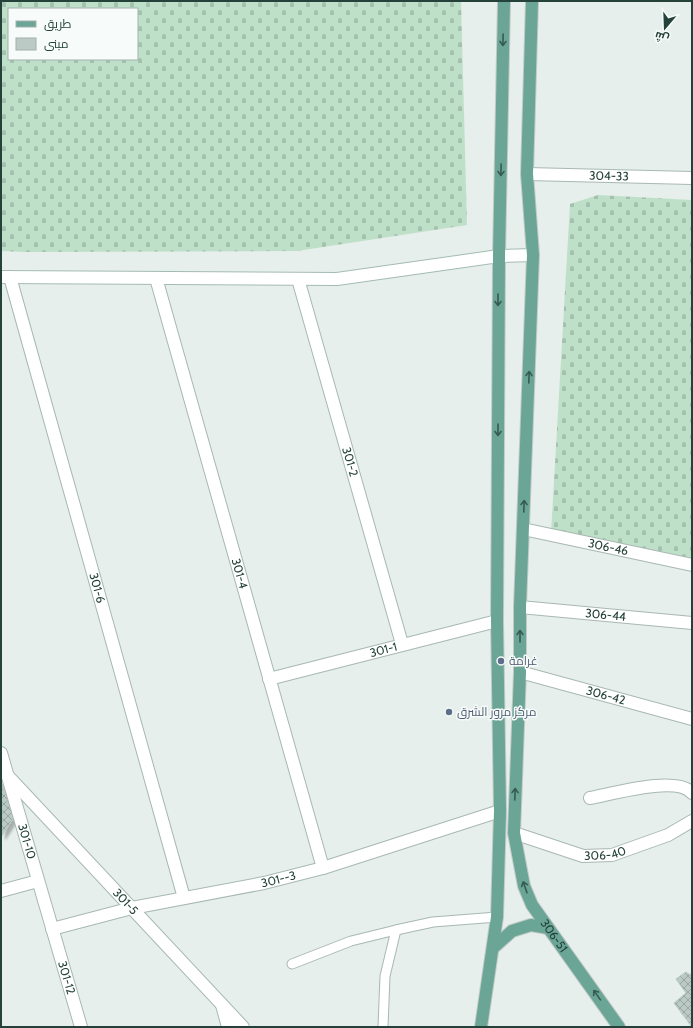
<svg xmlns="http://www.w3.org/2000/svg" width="693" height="1028" font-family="Cabin,Cairo,sans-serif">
  <defs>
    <pattern id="cemetery-stones" width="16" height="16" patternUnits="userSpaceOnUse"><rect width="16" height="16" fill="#bfe0c8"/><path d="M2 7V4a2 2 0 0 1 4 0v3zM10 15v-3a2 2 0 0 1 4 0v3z" fill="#a4c1ad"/></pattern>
    <pattern id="building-cross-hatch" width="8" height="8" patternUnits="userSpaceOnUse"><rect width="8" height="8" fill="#bbcac4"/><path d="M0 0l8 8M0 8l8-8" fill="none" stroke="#98a6a0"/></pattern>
    <filter id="shadow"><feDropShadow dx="4.5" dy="2.5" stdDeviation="1" flood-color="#0004"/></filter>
  </defs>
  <rect width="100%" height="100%" fill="#e6efeb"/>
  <g fill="url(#cemetery-stones)" fill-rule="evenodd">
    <path d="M1,1H461L467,225L297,251L25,252L1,251ZM9,9H137V59H9Z"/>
    <path d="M598,195L692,200V559L551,533L570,204Z"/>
  </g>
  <g fill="url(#building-cross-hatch)" stroke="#b8c9c2" filter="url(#shadow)">
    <path d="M1,781L14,817L1,837Z"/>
    <path d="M686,972L690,975L692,974V1027L674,1003L686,993L676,979Z"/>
  </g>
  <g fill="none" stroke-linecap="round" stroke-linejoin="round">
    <g stroke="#a8b8b2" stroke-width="11">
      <g id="service">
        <path d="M292,964L351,941L396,930L433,922L497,917"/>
        <path d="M383,1027L385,976L396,930"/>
      </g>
    </g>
    <g stroke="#a8b8b2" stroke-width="14">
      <g id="minor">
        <path id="s1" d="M527,174L692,178"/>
        <path id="s2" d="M10,277L184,898"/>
        <path id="s3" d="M156,278L323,868"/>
        <path id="s4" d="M298,279L402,644"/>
        <path id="s5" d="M523,529L692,565"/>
        <path id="s6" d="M520,607L692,623"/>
        <path id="s7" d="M520,672L692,719"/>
        <path id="s8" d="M269,679L497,621"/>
        <path id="s9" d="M1,753L81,1027"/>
        <path id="s10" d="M8,776L243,1027"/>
        <path d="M590,798C612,794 677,775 692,793"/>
        <path id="s11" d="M514,833L583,856L612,855L668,835L692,821"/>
        <path d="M1,891L38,881"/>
        <path id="s12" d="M52,929L132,908L264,883L323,868L500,811"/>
        <path d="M222,1005L228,1027"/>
      </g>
    </g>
    <g stroke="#a4bbb3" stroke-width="14">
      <path id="secondary" d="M1,277L337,279L499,256L533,255"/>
    </g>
    <g stroke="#c2cac8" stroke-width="14">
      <g id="primary">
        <path id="s13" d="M532,1L527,174L533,255L520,607V672L514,833L524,886L532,905L619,1027"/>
        <path d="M493,948L512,931L531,925L548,928"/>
        <path d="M481,1027L497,917L500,811L497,621L499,256L504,1"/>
      </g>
    </g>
    <use href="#service" stroke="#fff" stroke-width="9"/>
    <use href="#minor" stroke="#fff" stroke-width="12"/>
    <use href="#secondary" stroke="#fff" stroke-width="12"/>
    <use href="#primary" stroke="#6aa596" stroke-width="12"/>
  </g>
  <defs><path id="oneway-shaft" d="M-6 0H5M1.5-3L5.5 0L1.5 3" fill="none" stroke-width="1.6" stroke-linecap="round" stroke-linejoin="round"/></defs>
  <g stroke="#365b51">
    <use href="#oneway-shaft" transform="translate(503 40) rotate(91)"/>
    <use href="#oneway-shaft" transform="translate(501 170) rotate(91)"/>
    <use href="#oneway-shaft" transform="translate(498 300) rotate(90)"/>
    <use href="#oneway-shaft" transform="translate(529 377) rotate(-88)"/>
    <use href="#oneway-shaft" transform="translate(498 430) rotate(90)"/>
    <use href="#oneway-shaft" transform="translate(524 506) rotate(-88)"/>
    <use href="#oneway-shaft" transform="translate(520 636) rotate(-90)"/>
    <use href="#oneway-shaft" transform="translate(515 794) rotate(-88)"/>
    <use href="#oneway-shaft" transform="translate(525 887) rotate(-109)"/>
    <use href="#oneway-shaft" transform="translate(597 995) rotate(-125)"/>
  </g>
  <g fill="#5c6f8a" stroke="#f7fbf9" stroke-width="1.5">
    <circle cx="501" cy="661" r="4"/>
    <circle cx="449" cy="712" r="4"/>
  </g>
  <g text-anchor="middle" stroke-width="3" stroke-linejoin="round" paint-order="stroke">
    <g font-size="12" fill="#24423a" stroke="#f7fbf9">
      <text dy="4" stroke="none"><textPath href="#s1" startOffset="82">304-33</textPath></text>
      <text dy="4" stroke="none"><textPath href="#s4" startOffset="190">301-2</textPath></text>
      <text dy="4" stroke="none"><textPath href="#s5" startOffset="87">306-46</textPath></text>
      <text dy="4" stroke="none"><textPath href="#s3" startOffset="307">301-4</textPath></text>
      <text dy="4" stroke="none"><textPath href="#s2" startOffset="323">301-6</textPath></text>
      <text dy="4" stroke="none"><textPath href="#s6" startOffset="86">306-44</textPath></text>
      <text dy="4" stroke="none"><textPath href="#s8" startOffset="118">301-1</textPath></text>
      <text dy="4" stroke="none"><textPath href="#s7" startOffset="89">306-42</textPath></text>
      <text dy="4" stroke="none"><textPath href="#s9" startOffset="92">301-10</textPath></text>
      <text dy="4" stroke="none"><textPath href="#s11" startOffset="95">306-40</textPath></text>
      <text dy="4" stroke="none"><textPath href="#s12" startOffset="232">301--3</textPath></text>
      <text dy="4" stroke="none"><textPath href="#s10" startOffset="172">301-5</textPath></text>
      <text dy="4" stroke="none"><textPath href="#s13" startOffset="945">306-51</textPath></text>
      <text dy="4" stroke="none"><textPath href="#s9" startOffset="234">301-12</textPath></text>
    </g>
    <g font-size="12" fill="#4e5e75" stroke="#f7fbf9" text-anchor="start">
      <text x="509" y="665">غرامة</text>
      <text x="457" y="716">مرکز مرور الشرق</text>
    </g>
  </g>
  <rect width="693" height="1028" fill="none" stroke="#24423a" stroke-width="4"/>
  <rect x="8" y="8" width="130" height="52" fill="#f7fbf9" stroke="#a3b1ad"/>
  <rect x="16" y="21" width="20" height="6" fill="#6aa596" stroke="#a3b1ad"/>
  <text x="44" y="28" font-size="12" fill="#24423a">طريق</text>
  <rect x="16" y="38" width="20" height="12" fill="#bbcac4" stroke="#a3b1ad"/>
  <text x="44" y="48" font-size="12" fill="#24423a">مبنى</text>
  <g transform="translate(665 28) rotate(199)" stroke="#f7fbf9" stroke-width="3" paint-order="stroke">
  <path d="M0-3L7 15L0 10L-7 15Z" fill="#24423a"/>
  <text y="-6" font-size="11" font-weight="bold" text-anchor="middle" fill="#24423a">ش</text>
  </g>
</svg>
